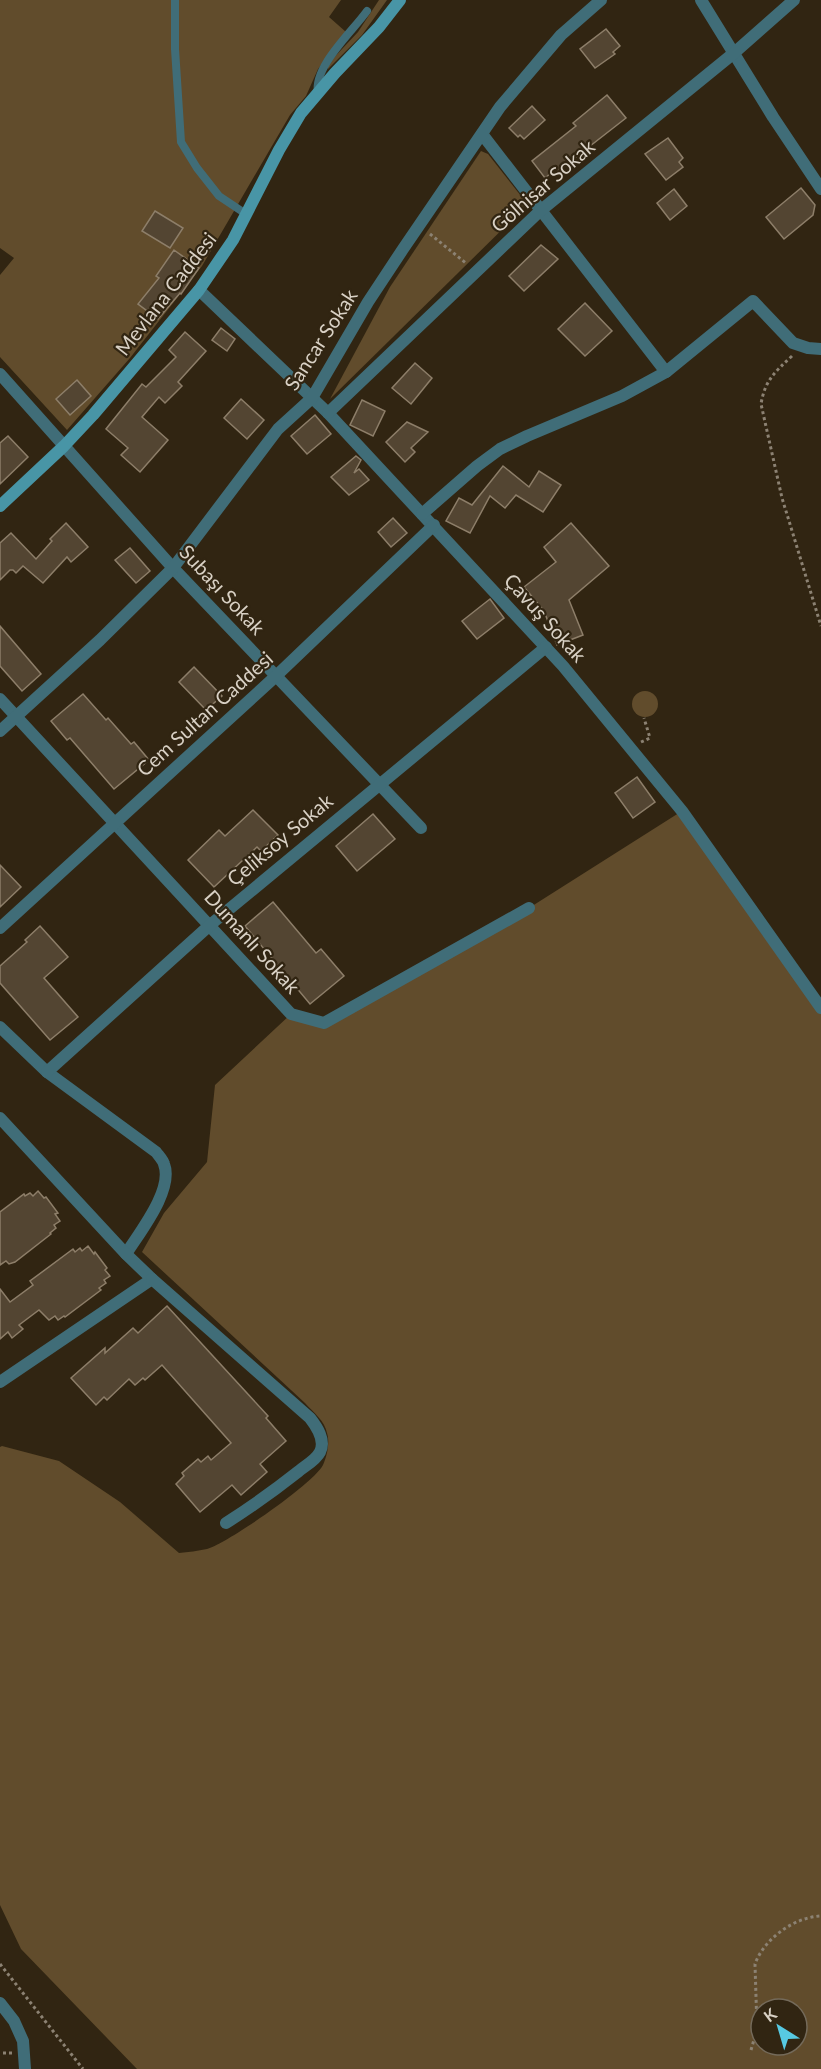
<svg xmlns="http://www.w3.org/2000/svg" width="821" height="2069" font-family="Lato,sans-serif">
  <rect width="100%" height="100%" fill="#312512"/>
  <g fill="#614c2c" fill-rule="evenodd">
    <path d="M0,0H341L329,17L346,32L318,69L306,96L290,115L202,266L130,358L67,430L0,357V275L14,258L0,248Z"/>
    <path d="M379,0H387L362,35L328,69L327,65L358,32Z"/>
    <path d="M481,151L488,154L525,201L523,209L330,399L390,287Z"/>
    <circle cx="645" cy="704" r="13"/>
    <path d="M682,811L821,1008V2069H137L21,1949L0,1905V1447L2,1446L59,1461L120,1502L179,1553C188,1552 198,1551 207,1549C228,1543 314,1483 323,1465C327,1456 330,1442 327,1433C325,1421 313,1412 305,1403L142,1252L164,1213L207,1162L215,1085L291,1014L325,1023L529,908ZM761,2009H797V2045H761Z"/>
  </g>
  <g fill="#534532" stroke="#8d7e69" stroke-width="1.5">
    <path d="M606,29L620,46L613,52L615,54L595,68L580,49Z"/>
    <path d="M607,95L626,118L558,171L556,169L545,178L532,161L576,126L573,123Z"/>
    <path d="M532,106L545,120L524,139L520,135L518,137L509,128Z"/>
    <path d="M668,138L683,158L679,162L683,167L666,180L645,154Z"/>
    <path d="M801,188L815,205L813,215L784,239L766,217Z"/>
    <path d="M674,189L687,206L670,220L657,203Z"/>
    <path d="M155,211L183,228L170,248L142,231Z"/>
    <path d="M541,245L558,259L524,291L509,276Z"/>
    <path d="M174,250L199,268L181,294L180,293L158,319L138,304L159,278L156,276Z"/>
    <path d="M585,303L612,331L585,356L558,329Z"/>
    <path d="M221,328L235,339L227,351L212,340Z"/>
    <path d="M185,332L206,351L178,382L182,386L165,403L159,397L142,417L168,440L140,472L121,455L128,448L106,429L142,384L146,387L176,357L169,350Z"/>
    <path d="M415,363L432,378L411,404L392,388Z"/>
    <path d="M77,380L91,396L70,415L56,399Z"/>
    <path d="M241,399L264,420L247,439L224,418Z"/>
    <path d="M362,400L385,411L373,436L350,425Z"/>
    <path d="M315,415L331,434L307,454L291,436Z"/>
    <path d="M407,422L428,432L411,448L415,452L405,462L386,442Z"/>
    <path d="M8,436L28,457L0,484V443Z"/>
    <path d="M356,456L361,460L354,473L359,469L369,480L349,495L331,477Z"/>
    <path d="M503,466L529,487L539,471L561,485L543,512L516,495L505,508L490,496L470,533L446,521L459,498L472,505Z"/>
    <path d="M393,518L407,533L391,547L378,532Z"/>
    <path d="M66,523L88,547L71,562L67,557L43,583L23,566L16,573L13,570H10L0,580V543L11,533L36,559L52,541L50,539Z"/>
    <path d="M571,523L609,566L569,600L583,635L557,645L544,611L524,587L556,562L544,547Z"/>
    <path d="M130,548L150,571L136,583L115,560Z"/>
    <path d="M490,599L504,618L477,639L462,621Z"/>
    <path d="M0,626L41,674L22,691L0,666Z"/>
    <path d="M194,667L222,696L206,710L179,682Z"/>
    <path d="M83,694L106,720L108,718L131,744L134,742L149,760L114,789L70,738L67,740L51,721Z"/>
    <path d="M637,777L655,802L633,818L615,793Z"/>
    <path d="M253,810L278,835L261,851L257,847L214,887L188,860L219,830L225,836Z"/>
    <path d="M373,814L395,839L357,871L336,846Z"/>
    <path d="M0,865L21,887L0,907Z"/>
    <path d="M273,902L316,953L321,949L344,976L310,1004L245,926Z"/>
    <path d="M40,926L68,957L44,978L78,1017L50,1040L0,983V966L27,942L25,940Z"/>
    <path d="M38,1191L44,1198L46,1197L58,1213L55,1214L60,1221L54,1225L56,1228L50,1233L51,1234L15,1262L9,1264L6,1261L0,1265V1212L24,1194L25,1196L30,1193L33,1196Z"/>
    <path d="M88,1246L94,1254L95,1252L107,1268L105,1270L110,1276L104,1280L106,1283L99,1288L101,1290L65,1317L64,1316L58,1320L55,1316L49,1320L39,1310L19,1325L23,1329L12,1338L8,1332L0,1339V1289L10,1302L33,1285L30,1281L73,1249L75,1252L80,1248L82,1251Z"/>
    <path d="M167,1306L268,1416L266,1418L286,1441L260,1464L267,1472L241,1495L232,1485L200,1512L176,1484L184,1476L182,1473L198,1459L201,1462L208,1456L211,1460L231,1443L162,1365L145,1380L143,1378L135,1385L129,1379L107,1400L104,1397L96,1405L71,1378L105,1348V1353L133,1328L138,1333Z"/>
  </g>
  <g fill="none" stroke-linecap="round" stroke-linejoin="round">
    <g stroke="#8c8273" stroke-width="3" stroke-dasharray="3 3" stroke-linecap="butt">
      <path d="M430,234L467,264"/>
      <path d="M792,356C775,372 765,380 761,404L782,498L821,626"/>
      <path d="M641,742L650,738L644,718"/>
      <path d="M0,1964L83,2069"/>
      <path d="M751,2050L757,2029L755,1964C764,1939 794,1917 821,1916"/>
      <path d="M3,2053H13"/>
    </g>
    <g stroke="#406d78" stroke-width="8">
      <path d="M175,0V49L181,142L197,168L219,196L246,214"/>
      <path d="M318,93C313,67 352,32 367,11"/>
    </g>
    <g stroke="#406d78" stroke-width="12">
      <path d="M701,0L773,117L821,189"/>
      <path d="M482,134L666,372"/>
      <path d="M199,290L328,413L563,666L682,811L821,1008"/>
      <path d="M0,374L173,568L421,828"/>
      <path d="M328,413L540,211L734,53L794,0"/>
      <path d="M422,514L477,466L500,449L527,436L622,396L666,372L753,301L793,343L808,348L821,349"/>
      <path d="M0,699L291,1014L324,1023L529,908"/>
      <path d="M0,731L100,640L173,568L278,429L312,398L368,302L403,249L500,107L561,35L601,0"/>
      <path d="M0,928L276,676L434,525"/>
      <path d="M0,1027L47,1072L156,1152C159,1156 163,1160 164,1164C174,1190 139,1233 126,1254"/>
      <path d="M47,1072L210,925L546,647"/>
      <path d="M0,1118L126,1254L152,1279L0,1382"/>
      <path d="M152,1279L310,1418C317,1427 326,1440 320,1452C316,1460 305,1466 299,1471C275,1490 251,1507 226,1523"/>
      <path d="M0,2003L14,2021L23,2041L25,2069"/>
    </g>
    <path stroke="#4895a6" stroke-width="12" d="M0,506L64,446L93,415L199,290L233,240L279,150L301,113L335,73L379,27L400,0"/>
  </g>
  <g text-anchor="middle" stroke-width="4.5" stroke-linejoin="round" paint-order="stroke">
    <g font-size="20" fill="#d9d1c5" stroke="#312512">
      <text transform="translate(543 186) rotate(-41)" y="7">Gölhisar Sokak</text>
      <text transform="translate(166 294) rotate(-52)" y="7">Mevlana Caddesi</text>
      <text transform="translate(321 340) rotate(-57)" y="7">Sancar Sokak</text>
      <text transform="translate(222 590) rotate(47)" y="7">Subaşı Sokak</text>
      <text transform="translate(545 618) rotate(48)" y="7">Çavuş Sokak</text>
      <text transform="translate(205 714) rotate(-42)" y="7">Cem Sultan Caddesi</text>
      <text transform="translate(280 840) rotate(-40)" y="7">Çeliksoy Sokak</text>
      <text transform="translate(252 942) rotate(48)" y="7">Dumanlı Sokak</text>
    </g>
  </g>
  <g transform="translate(779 2027) rotate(323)"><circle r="28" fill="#312512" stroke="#746a5a" stroke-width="1.5"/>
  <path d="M0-4.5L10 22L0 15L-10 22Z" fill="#57c9e2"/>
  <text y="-9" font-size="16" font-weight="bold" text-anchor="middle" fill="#d9d1c5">K</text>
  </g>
</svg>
